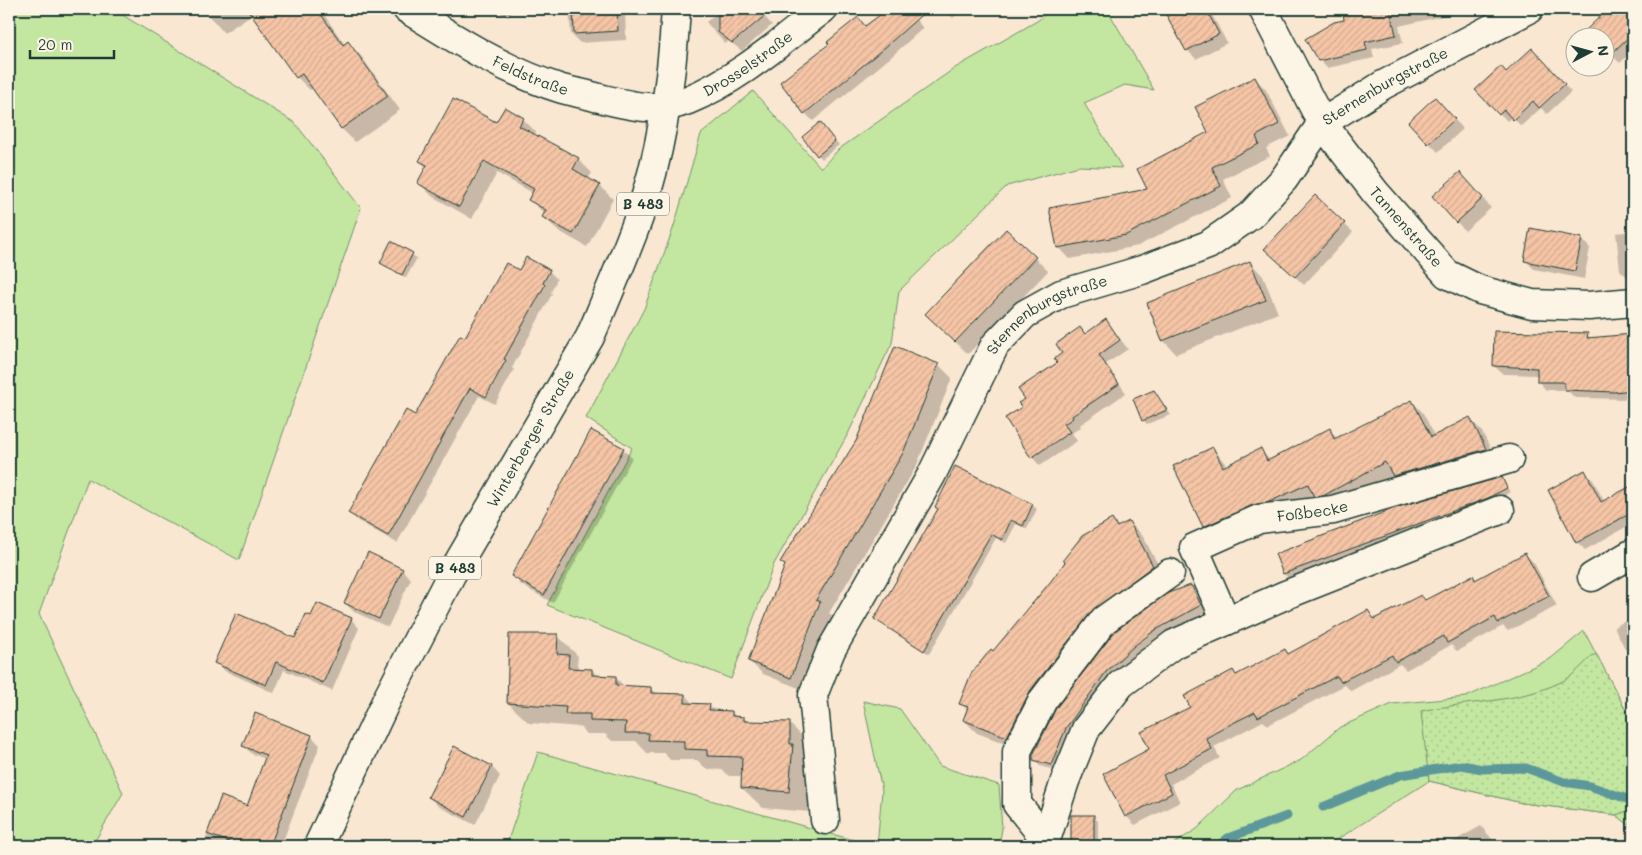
<svg xmlns="http://www.w3.org/2000/svg" width="1642" height="855" font-family="Mali,sans-serif">
  <defs>
    <pattern id="park-dots" width="8" height="8" patternUnits="userSpaceOnUse" patternTransform="scale(1.25)"><rect width="8" height="8" fill="#c3e6a0"/><path d="M2 2h.1M6 6h.1" fill="none" stroke="#a7c68a" stroke-width="1.8" stroke-linecap="round"/></pattern>
    <pattern id="building-hatch" width="6" height="6" patternUnits="userSpaceOnUse" patternTransform="scale(1.25)"><rect width="6" height="6" fill="#f6c5a6"/><path d="M-1 1l2-2M0 6l6-6M5 7l2-2" fill="none" stroke="#d2aa90"/></pattern>
  </defs>
  <rect width="100%" height="100%" fill="#fae7d2"/>
  <filter id="ink" filterUnits="userSpaceOnUse"><feTurbulence type="fractalNoise" baseFrequency=".02" numOctaves="2"/><feDisplacementMap in="SourceGraphic" scale="10" xChannelSelector="R" yChannelSelector="G"/><feConvolveMatrix kernelMatrix="1 2 1 2 8 2 1 2 1" color-interpolation-filters="sRGB"/></filter>
  <g filter="url(#ink)">
    <g fill="#c3e6a0" stroke="#71926a">
      <path d="M9,9H113L295,123L361,208L239,560L88,479L39,614L123,793L92,846H9Z"/>
      <path d="M1052,9H1107L1154,90L1125,85L1084,103L1122,168L1079,166L1007,186L899,291L892,343L848,434L774,564L731,679L547,605L632,448L586,418L644,309L674,226L701,134L753,91L821,168L839,149L955,68L1037,21Z"/>
      <path d="M1584,631L1633,724V828L1616,815L1522,803L1429,781L1327,846H1170L1197,829L1237,790L1301,760L1340,727L1392,704L1466,697L1550,659Z"/>
      <path d="M863,701L900,709L940,766L999,785L1002,829L999,846H877L882,790Z"/>
      <path d="M538,752L875,846H506Z"/>
    </g>
    <path fill="url(#park-dots)" stroke="#71926a" d="M1593,655H1597L1633,724V809L1616,815L1522,803L1429,781L1421,711C1468,701 1517,703 1561,682C1573,677 1584,663 1593,655Z"/>
    <g fill="#0003">
      <path d="M203,9H260L224,33Z"/>
      <path d="M273,9H320L345,45L348,43L361,56L400,110L355,142L342,129L313,88L310,90L297,77L256,20Z"/>
      <path d="M492,9H513L509,17Z"/>
      <path d="M569,9H625L626,40L580,43L571,34Z"/>
      <path d="M722,9H771L763,15L772,25L742,51L729,41L725,44L706,22Z"/>
      <path d="M890,9H907L923,28L891,57L813,121L805,113L866,27Z"/>
      <path d="M944,9H963L953,18Z"/>
      <path d="M1165,9H1209L1227,43L1196,59L1187,50Z"/>
      <path d="M1361,9H1455L1456,13L1399,26L1403,43L1372,49L1374,58L1327,68L1319,60L1346,21L1345,13Z"/>
      <path d="M1610,9L1616,14L1622,9H1633V50L1620,63L1604,48V38L1588,30Z"/>
      <path d="M1539,57L1571,92L1547,114L1541,108L1521,126L1512,117L1507,121L1477,90Z"/>
      <path d="M1255,78L1266,90L1290,136L1266,148L1270,156L1223,179L1232,198L1138,246L1070,259L1058,247L1149,190L1210,133Z"/>
      <path d="M1444,108L1463,129L1438,152L1410,123Z"/>
      <path d="M523,119L536,132L534,136L578,159L592,173L588,179L600,186L613,199L587,247L557,230L544,217L545,214L530,200L533,193L497,173L472,219L432,196L419,183L427,168L420,161L497,124Z"/>
      <path d="M824,128L839,145L822,159L818,155Z"/>
      <path d="M1469,182L1491,208L1465,231L1457,222Z"/>
      <path d="M1344,224L1353,232L1304,285L1275,258Z"/>
      <path d="M1006,230L1048,271L968,354L940,327Z"/>
      <path d="M1633,231V279H1629L1620,270L1616,233Z"/>
      <path d="M1581,239L1590,248L1584,279L1534,269L1525,260Z"/>
      <path d="M392,243L417,258L406,278L381,263Z"/>
      <path d="M1250,262L1263,276L1278,313L1176,354L1163,340Z"/>
      <path d="M549,271L557,279L551,292L552,294L512,368L514,370L495,404L479,396L397,543L358,521L350,513L520,272Z"/>
      <path d="M1106,321L1128,349L1106,364L1126,393L1080,425L1081,427L1072,433L1077,441L1040,466L1032,457L1023,407L1026,399L1058,364L1080,329L1086,334Z"/>
      <path d="M1587,335L1592,339L1633,336V399L1575,398L1567,390H1546L1538,381V375L1503,374L1494,366Z"/>
      <path d="M939,365L952,378L916,467L829,613L833,616L804,690L763,674L749,661L786,566L781,562Z"/>
      <path d="M1154,392L1171,415L1147,424L1143,420Z"/>
      <path d="M1412,401L1423,413L1435,436L1469,418L1481,430L1497,461L1406,488L1394,476L1335,507L1328,508L1316,497L1282,513L1216,538L1204,526L1213,448L1227,466L1260,450L1270,460L1329,430L1338,439Z"/>
      <path d="M592,432L623,449L632,458L553,603L521,585L513,576Z"/>
      <path d="M1585,472L1593,480L1604,501L1633,486V523L1585,550L1577,542Z"/>
      <path d="M1501,479L1510,492L1493,502L1288,578L1284,574L1277,554Z"/>
      <path d="M1032,505L1037,509L1027,529L1016,524L1006,543L996,538L929,654L876,619L939,510Z"/>
      <path d="M1112,520L1120,527L1129,522L1142,535L1166,579L1105,624L1020,749L977,733L964,720L968,711L961,703L993,653Z"/>
      <path d="M1525,554L1534,563L1557,606L1508,631L1503,626L1457,651L1451,645L1406,670L1400,664L1351,691L1345,685L1268,725L1263,721L1214,747L1220,758L1171,784L1180,802L1135,825L1126,816L1151,749L1191,707L1233,671L1237,676L1289,655L1368,612L1376,620L1426,601L1473,576L1477,580Z"/>
      <path d="M402,570L411,579L388,627L354,612L345,603Z"/>
      <path d="M1190,586L1197,593L1206,612L1171,630L1140,652L1112,679L1057,771L1040,766L1034,760L1057,709Z"/>
      <path d="M1633,617V664L1614,627Z"/>
      <path d="M312,618L351,619L359,628L332,691L284,670L274,693L225,671L216,662L296,640Z"/>
      <path d="M557,635L578,656L577,665L582,670H592L598,676L615,677L625,687L651,688L657,694L685,695L694,705H709L715,712H732L737,718H744L748,722L789,723L810,744V812L763,808L742,788L743,776H729L722,770L706,769L697,760H670L664,753H647L636,741H612L605,734H587L580,727L529,723L508,703Z"/>
      <path d="M311,736L320,745L281,846H203L222,798L248,808L266,759L252,754L244,746Z"/>
      <path d="M455,748L492,767L500,776L475,825L438,806L429,797Z"/>
      <path d="M1072,816L1094,817L1098,821V846H1072Z"/>
      <path d="M1481,826L1498,846H1445Z"/>
      <path d="M383,839L399,846H379Z"/>
    </g>
    <g fill="none" stroke-linecap="round" stroke-linejoin="round">
      <g stroke="#5c989a" stroke-width="9">
        <path d="M1323,807L1400,775L1462,765L1482,769L1526,768L1564,782L1590,786L1633,801"/>
        <path d="M1218,846L1228,838L1287,816"/>
      </g>
    </g>
    <g fill="url(#building-hatch)" stroke="#1f3d34">
      <path d="M247,9H317L343,45L348,41L388,96L341,129L302,74L296,78Z"/>
      <path d="M573,9H617L618,31L574,34Z"/>
      <path d="M718,9H773L732,43L718,32Z"/>
      <path d="M888,9H928L883,49L804,114L780,82L829,44L827,42L858,17L865,26Z"/>
      <path d="M1163,9H1206L1219,34L1186,51Z"/>
      <path d="M1357,9H1390L1396,35L1365,42L1367,50L1318,61L1305,39L1334,22L1344,20L1343,12Z"/>
      <path d="M1608,9H1633V33L1610,55L1604,49V38H1593L1586,30Z"/>
      <path d="M1532,48L1565,84L1539,108L1533,101L1513,120L1504,110L1499,115L1475,90L1501,66L1506,72Z"/>
      <path d="M1255,77L1279,124L1256,136L1259,144L1212,167L1221,186L1126,235L1057,248L1049,208L1147,189L1137,169L1208,132L1195,107Z"/>
      <path d="M1435,97L1455,119L1428,144L1408,122Z"/>
      <path d="M453,99L496,122L505,107L524,118L519,126L579,158L573,169L600,185L573,234L542,217L546,210L528,200L534,189L484,161L459,207L417,183L427,165L419,161Z"/>
      <path d="M820,122L835,141L817,156L802,137Z"/>
      <path d="M1460,172L1483,198L1456,223L1432,196Z"/>
      <path d="M1315,195L1345,223L1295,277L1264,249Z"/>
      <path d="M1530,228L1582,238L1575,271L1524,261Z"/>
      <path d="M1006,229L1036,257L955,342L925,314Z"/>
      <path d="M391,241L413,253L402,275L380,263Z"/>
      <path d="M526,257L550,270L543,283L545,285L504,359L506,360L486,397L470,388L388,536L348,513L406,410L415,415L460,335L465,337L506,263L519,270Z"/>
      <path d="M1250,261L1266,300L1162,341L1147,303Z"/>
      <path d="M1106,319L1120,340L1099,355L1119,384L1072,416L1073,418L1064,424L1070,432L1031,458L1005,418L1022,407L1018,403L1025,399L1018,389L1057,363L1054,359L1062,353L1056,344L1080,327L1085,334Z"/>
      <path d="M1494,331L1588,333L1587,338L1633,334V390L1614,392L1565,390L1563,382H1537V368L1493,366Z"/>
      <path d="M895,346L939,364L903,453L816,600L820,602L791,678L748,661L785,565L780,562L856,441Z"/>
      <path d="M1154,390L1167,410L1142,421L1133,399Z"/>
      <path d="M1412,400L1431,437L1470,417L1486,449L1393,476L1385,462L1323,496L1314,497L1308,484L1269,502L1253,505L1203,527L1173,466L1213,447L1223,467L1261,448L1267,461L1330,428L1334,439Z"/>
      <path d="M591,430L624,448L544,595L511,576Z"/>
      <path d="M955,466L1033,504L1023,526L1011,520L1002,540L991,534L924,651L874,619L938,509L935,507Z"/>
      <path d="M1585,470L1601,502L1633,485V512L1576,543L1548,490Z"/>
      <path d="M1502,477L1507,488L1488,498L1283,574L1275,554L1398,507Z"/>
      <path d="M1112,519L1117,527L1129,521L1153,566L1092,611L1030,691L1007,737L963,720L968,707L959,704L971,674L991,649L993,651L1051,581L1065,562L1063,560L1082,536Z"/>
      <path d="M368,552L403,569L379,619L344,603Z"/>
      <path d="M1525,553L1549,596L1498,623L1495,617L1447,643L1444,636L1396,662L1392,655L1341,682L1337,676L1258,717L1255,712L1229,725L1206,738L1212,749L1163,775L1172,793L1125,817L1103,774L1149,749L1141,732L1190,707L1184,696L1233,670L1236,675L1285,649L1288,654L1368,610L1374,619L1421,595L1425,600L1473,575L1475,580Z"/>
      <path d="M1191,585L1201,605L1154,631L1134,646L1106,672L1066,728L1051,765L1033,760V755L1056,708L1115,631L1168,593Z"/>
      <path d="M317,603L352,618L323,683L276,662L266,685L214,663L236,613L295,638L306,614L311,616Z"/>
      <path d="M509,634H558L557,654L569,655L568,668L592,669V675L616,676V685L651,687V693L685,694V703L710,704L709,710L732,711V716L744,717V721L790,722V744H793L789,792L741,788L742,757L707,756V750L684,749V741L648,740L649,733H625L626,722L590,721V714H565L566,707L507,703Z"/>
      <path d="M255,713L312,735L270,846H240L207,834L221,796L247,806L266,755L242,746Z"/>
      <path d="M454,746L492,766L466,817L428,797Z"/>
      <rect x="1071" y="815" width="23" height="31"/>
    </g>
    <g fill="none" stroke-linecap="round" stroke-linejoin="round">
      <g stroke="#1f3d34" stroke-width="31">
        <g id="minor">
          <path id="s1" d="M407,9C455,39 505,71 559,88C572,92 586,94 599,98C632,106 655,113 688,100C739,79 780,42 823,9"/>
          <path id="s2" d="M1263,9L1322,123L1375,192L1447,274L1480,290L1532,304L1589,306L1633,302"/>
          <path d="M1592,577L1633,553"/>
          <path id="s3" d="M1226,621L1194,548L1259,519L1333,510L1509,459"/>
          <path id="s4" d="M825,820L813,695L831,650L931,476L995,345L1025,314L1061,294L1142,270L1208,245L1251,215L1284,179L1322,123L1383,85L1529,9"/>
          <path d="M1046,840L1017,804V751L1043,700L1104,620L1170,573"/>
          <path d="M1046,846V840L1065,781L1086,729L1121,684L1174,644L1283,596L1500,510"/>
        </g>
      </g>
      <g stroke="#1f3d34" stroke-width="31">
        <g id="major">
          <path id="s5" d="M318,846L387,699L451,575L590,337C607,297 624,258 639,217C662,151 672,78 676,9"/>
        </g>
      </g>
      <use href="#minor" stroke="#fcf5e5" stroke-width="28"/>
      <use href="#major" stroke="#fcf5e5" stroke-width="28"/>
    </g>
  </g>
  <g text-anchor="middle" stroke-width="5" stroke-linejoin="round" paint-order="stroke">
    <g fill="#fcf5e5" stroke="#617469" stroke-width="1">
      <rect x="617" y="192.5" width="52" height="23" rx="4"/>
      <rect x="429" y="556.5" width="52" height="23" rx="4"/>
    </g>
    <g font-size="14" font-weight="bold" fill="#1f3d34">
      <text x="643" y="209">B 483</text>
      <text x="455" y="573">B 483</text>
    </g>
    <g font-size="15" fill="#1f3d34" stroke="#fcf5e5">
      <text dy="5" stroke="none"><textPath href="#s1" startOffset="374">Drosselstraße</textPath></text>
      <text dy="5" stroke="none"><textPath href="#s1" startOffset="141">Feldstraße</textPath></text>
      <text dy="5" stroke="none"><textPath href="#s4" startOffset="1002">Sternenburgstraße</textPath></text>
      <text dy="5" stroke="none"><textPath href="#s2" startOffset="262">Tannenstraße</textPath></text>
      <text dy="5" stroke="none"><textPath href="#s4" startOffset="582">Sternenburgstraße</textPath></text>
      <text dy="5" stroke="none"><textPath href="#s5" startOffset="460">Winterberger Straße</textPath></text>
      <text dy="5" stroke="none"><textPath href="#s3" startOffset="205">Foßbecke</textPath></text>
    </g>
  </g>
  <rect width="1642" height="855" fill="none" stroke="#fcf5e5" stroke-width="30"/>
  <rect x="15" y="15" width="1612" height="825" fill="none" stroke="#1f3d34" stroke-width="2" filter="url(#ink)"/>
  <g transform="translate(1590 52) rotate(84)"><circle r="24" fill="#fcf5e5" stroke="#a4ab9e"/>
  <path d="M0-4L9 19L0 12L-9 19Z" fill="#1f3d34"/>
  <text y="-8" font-size="14" font-weight="bold" text-anchor="middle" fill="#1f3d34">N</text>
  </g>
  <path d="M30 50v8h84v-8" fill="none" stroke="#1f3d34" stroke-width="2.5"/>
  <text x="38" y="50" font-size="15" fill="#1f3d34" stroke="#fcf5e5" stroke-width="4" paint-order="stroke">20 m</text>
</svg>
